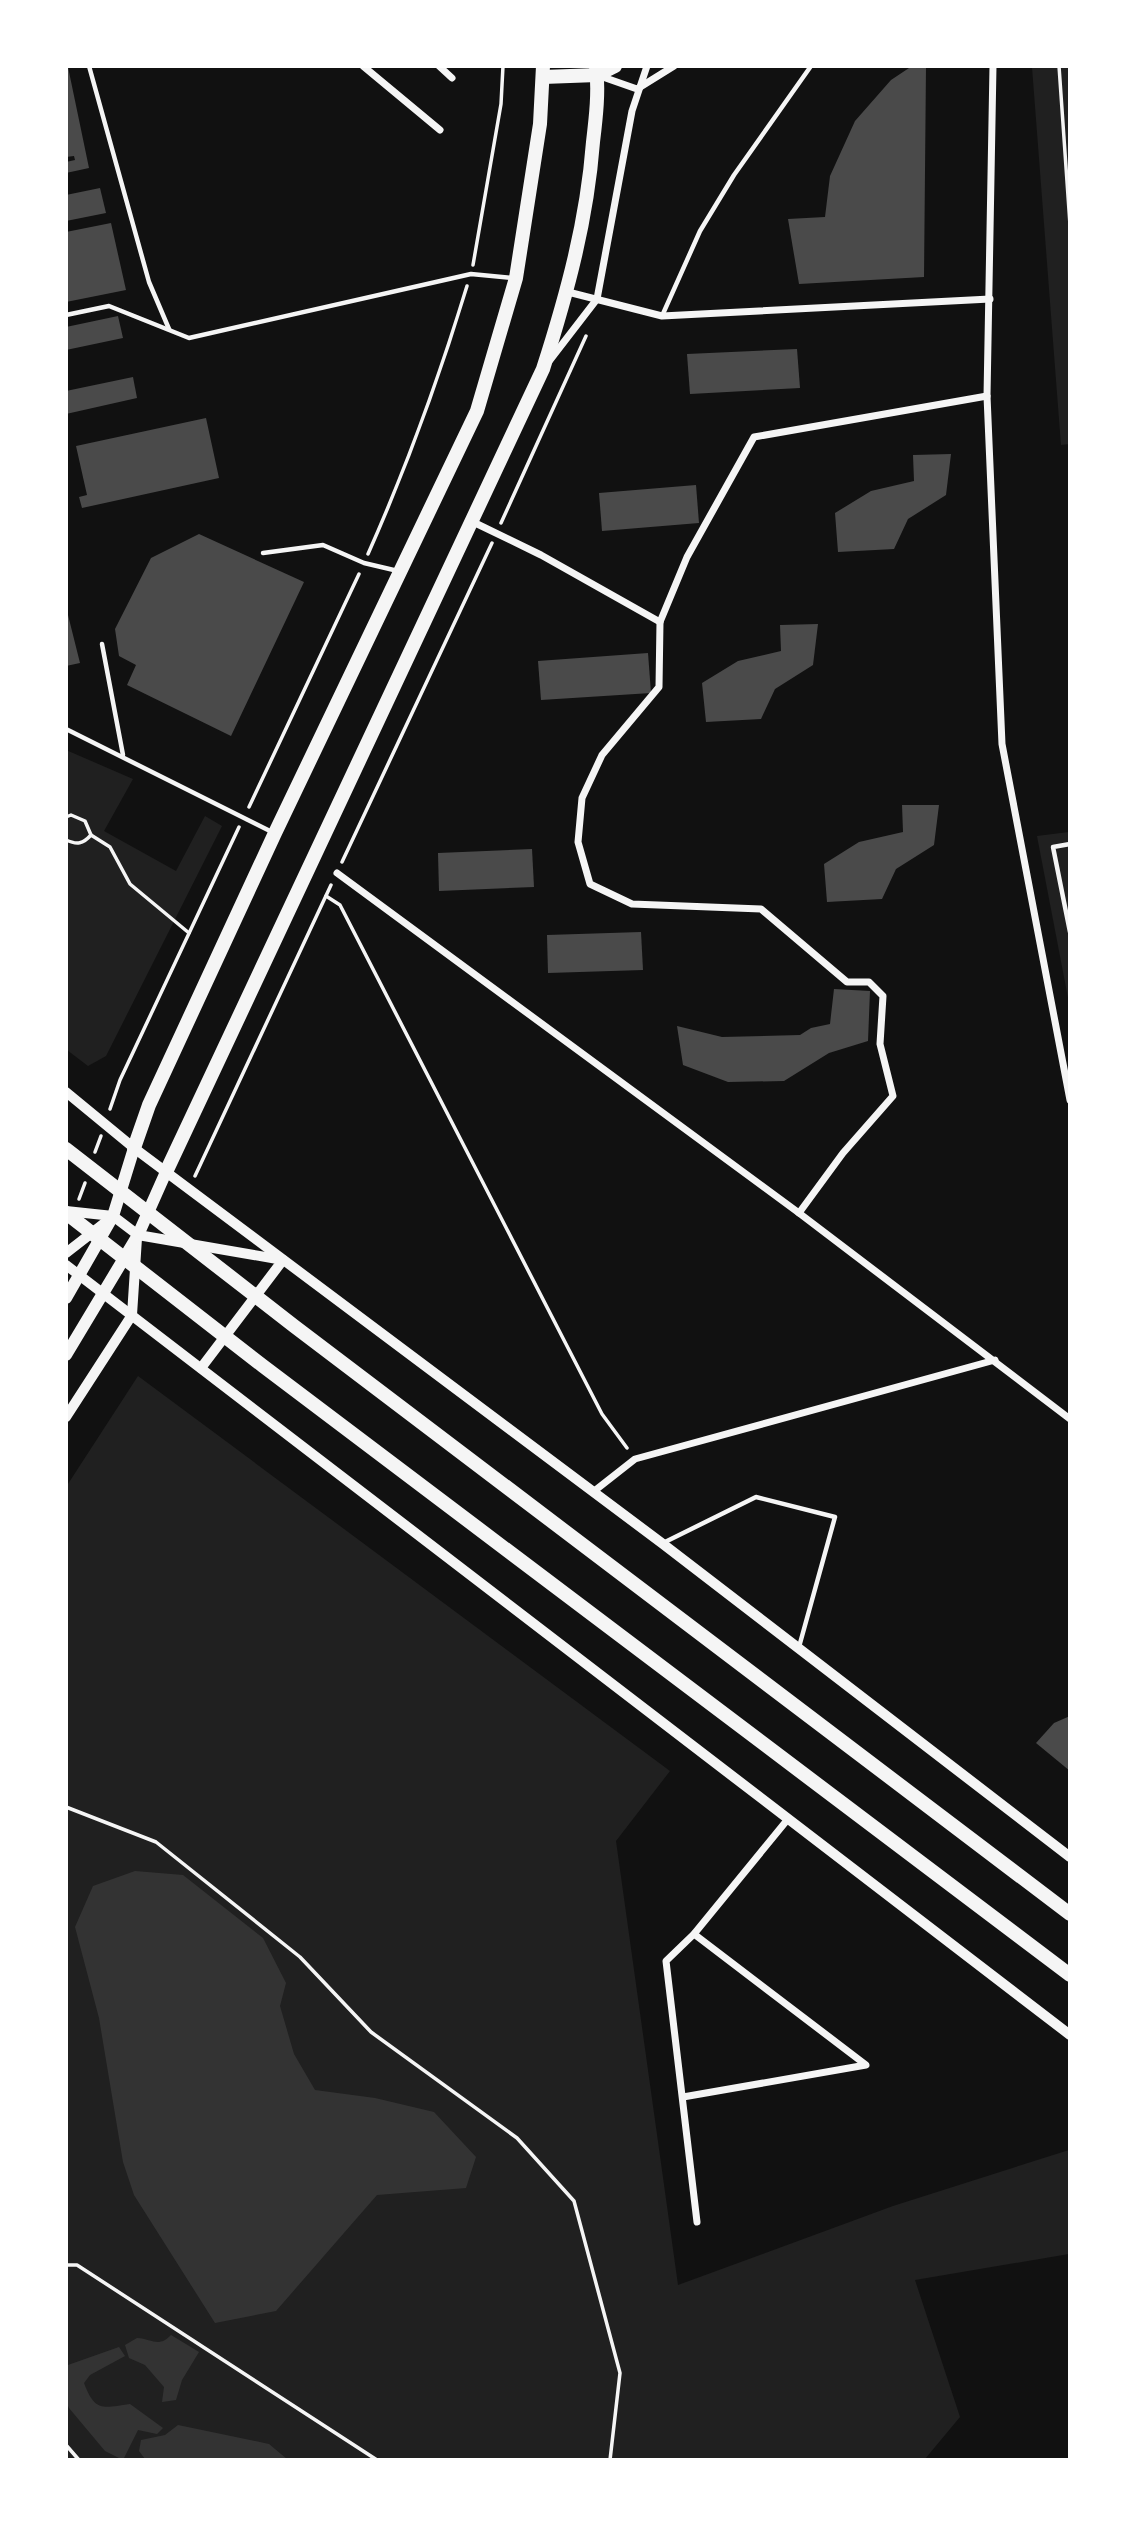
<svg xmlns="http://www.w3.org/2000/svg" width="1136" height="2526" font-family="Rubik,sans-serif">
  <rect width="100%" height="100%" fill="#111"/>
  <g fill="#202020">
    <path d="M1032,67H1069L1070,444L1061,445Z"/>
    <path d="M66,750L133,779L104,831L176,871L205,816L222,826L106,1056L88,1066L67,1050Z"/>
    <path d="M1069,832V1003L1037,836Z"/>
    <path d="M138,1376L670,1771L616,1841L678,2285L893,2206L1069,2150V2254L915,2280L960,2417L925,2459H67L66,1487Z"/>
  </g>
  <g fill="#333">
    <path d="M135,1871L183,1875L263,1938L286,1983L280,2006L294,2054L315,2090L375,2098L434,2112L476,2157L466,2188L377,2195L276,2311L215,2323L134,2195L123,2162L99,2018L75,1927L93,1886Z"/>
    <path d="M171,2335L199,2352L182,2380L176,2400L162,2402L164,2387L145,2365L129,2358L125,2345L137,2338C152,2339 159,2348 171,2335Z"/>
    <path d="M119,2347L125,2356L90,2375L84,2383C95,2412 102,2408 130,2404L163,2428L157,2434L138,2430L123,2460L105,2451L69,2408L66,2402L68,2365Z"/>
    <path d="M178,2425L269,2444L287,2459H145L139,2451L141,2440L165,2435Z"/>
  </g>
  <g fill="#4a4a4a">
    <path d="M912,66H926L924,277L799,284L788,219L825,217L830,176L855,121L891,80Z"/>
    <path d="M68,67L89,168L66,173V162L75,160L74,156L66,157Z"/>
    <path d="M100,188L106,213L66,221V195Z"/>
    <path d="M111,223L126,290L66,302V232Z"/>
    <path d="M118,316L123,338L66,350V327Z"/>
    <path d="M797,349L800,388L690,394L687,354Z"/>
    <path d="M133,377L137,398L66,414V391Z"/>
    <path d="M206,418L219,478L82,508L79,497L87,495L76,446Z"/>
    <path d="M951,454L946,495L908,519L894,549L838,552L835,513L871,491L914,481L913,455Z"/>
    <path d="M696,485L699,523L602,531L599,493Z"/>
    <path d="M199,534L304,582L231,736L127,685L136,665L119,656L115,629L151,558Z"/>
    <path d="M66,607L80,663L66,666Z"/>
    <path d="M818,624L813,665L775,689L761,719L706,722L702,683L738,661L781,651L780,625Z"/>
    <path d="M648,653L651,693L541,700L538,661Z"/>
    <path d="M902,805H939L934,845L896,869L882,899L827,902L824,864L859,842L903,832Z"/>
    <path d="M532,849L534,887L439,891L438,853Z"/>
    <path d="M641,932L643,970L548,973L547,935Z"/>
    <path d="M834,989L870,991L868,1041L829,1053L784,1081L728,1082L683,1065L677,1026L722,1037L800,1035L811,1028L830,1024Z"/>
    <path d="M1070,1716V1771L1036,1743L1054,1723Z"/>
  </g>
  <g fill="none" stroke-linecap="round" stroke-linejoin="round">
    <g stroke="#f5f5f5" stroke-width="3.5">
      <path d="M1059,66L1070,225"/>
      <path d="M473,265L501,104L503,66"/>
      <path d="M501,523L586,336"/>
      <path d="M368,554C407,466 439,378 467,286"/>
      <path d="M249,807L359,574"/>
      <path d="M66,817L71,815L85,821L91,835"/>
      <path d="M66,840C77,845 83,844 91,835L110,847L130,884L189,933"/>
      <path d="M342,862L492,543"/>
      <path d="M326,896L340,905L602,1414L627,1448"/>
      <path d="M110,1109L120,1080L239,827"/>
      <path d="M95,1152L101,1136"/>
      <path d="M195,1176L331,885"/>
      <path d="M79,1199L85,1183"/>
      <path d="M66,1807L156,1842L300,1957L371,2032L517,2138L574,2201L620,2373L610,2460"/>
      <path d="M66,2265H77L377,2460"/>
      <path d="M66,2445L79,2460"/>
    </g>
    <g stroke="#f5f5f5" stroke-width="4.5">
      <path d="M89,66L149,282L169,329"/>
      <path d="M66,315L109,306L189,338L471,274L513,278"/>
      <path d="M662,316L700,231L734,175L811,66"/>
      <path d="M263,553L323,545L364,563L398,571"/>
      <path d="M102,644L123,755"/>
      <path d="M66,729L274,833"/>
      <path d="M1070,844L1053,847L1070,932"/>
      <path d="M663,1543L756,1497L835,1517L799,1647"/>
    </g>
    <g stroke="#f5f5f5" stroke-width="7">
      <path d="M363,66L440,130"/>
      <path d="M439,66L452,78"/>
      <path d="M993,66L987,396L1002,744L1070,1100"/>
      <path d="M597,75L637,89L674,66"/>
      <path d="M568,292L662,316L990,299"/>
      <path d="M550,360L597,299L632,111L647,66"/>
      <path d="M471,521L541,555L660,622"/>
      <path d="M337,873L799,1213L1070,1419"/>
      <path d="M799,1213L843,1153L893,1096L880,1044L883,996L869,982H847L761,909L632,904L590,884L578,842L582,798L602,755L659,687L660,622L687,557L754,437L987,396"/>
      <path d="M593,1492L635,1459L995,1360"/>
      <path d="M683,2097L866,2065L694,1934"/>
      <path d="M697,2222L666,1961L694,1934L788,1819"/>
    </g>
    <g stroke="#f5f5f5" stroke-width="10">
      <path d="M66,1092L134,1148L663,1544L1070,1857"/>
      <path d="M66,1211L113,1216L138,1235L283,1260L201,1368"/>
      <path d="M66,1253L111,1218"/>
      <path d="M66,1265L1070,2035"/>
      <path d="M66,1417L132,1315L137,1238"/>
    </g>
    <g stroke="#f5f5f5" stroke-width="12">
      <path d="M66,1298L113,1216L134,1148"/>
      <path d="M66,1355L138,1235L166,1172"/>
    </g>
    <g stroke="#f5f5f5" stroke-width="14">
      <path d="M543,77L597,75L615,66"/>
      <path d="M134,1148L149,1105L275,833L477,411L516,278L540,124L543,66"/>
      <path d="M166,1172L543,369C567,294 587,221 593,142C596,117 599,91 596,66"/>
    </g>
    <g stroke="#f5f5f5" stroke-width="14">
      <path d="M66,1149L294,1326L1070,1914"/>
      <path d="M66,1213L263,1366L1070,1975"/>
    </g>
  </g>
  <rect width="1136" height="2526" fill="none" stroke="#ffffff" stroke-width="136"/>
</svg>
